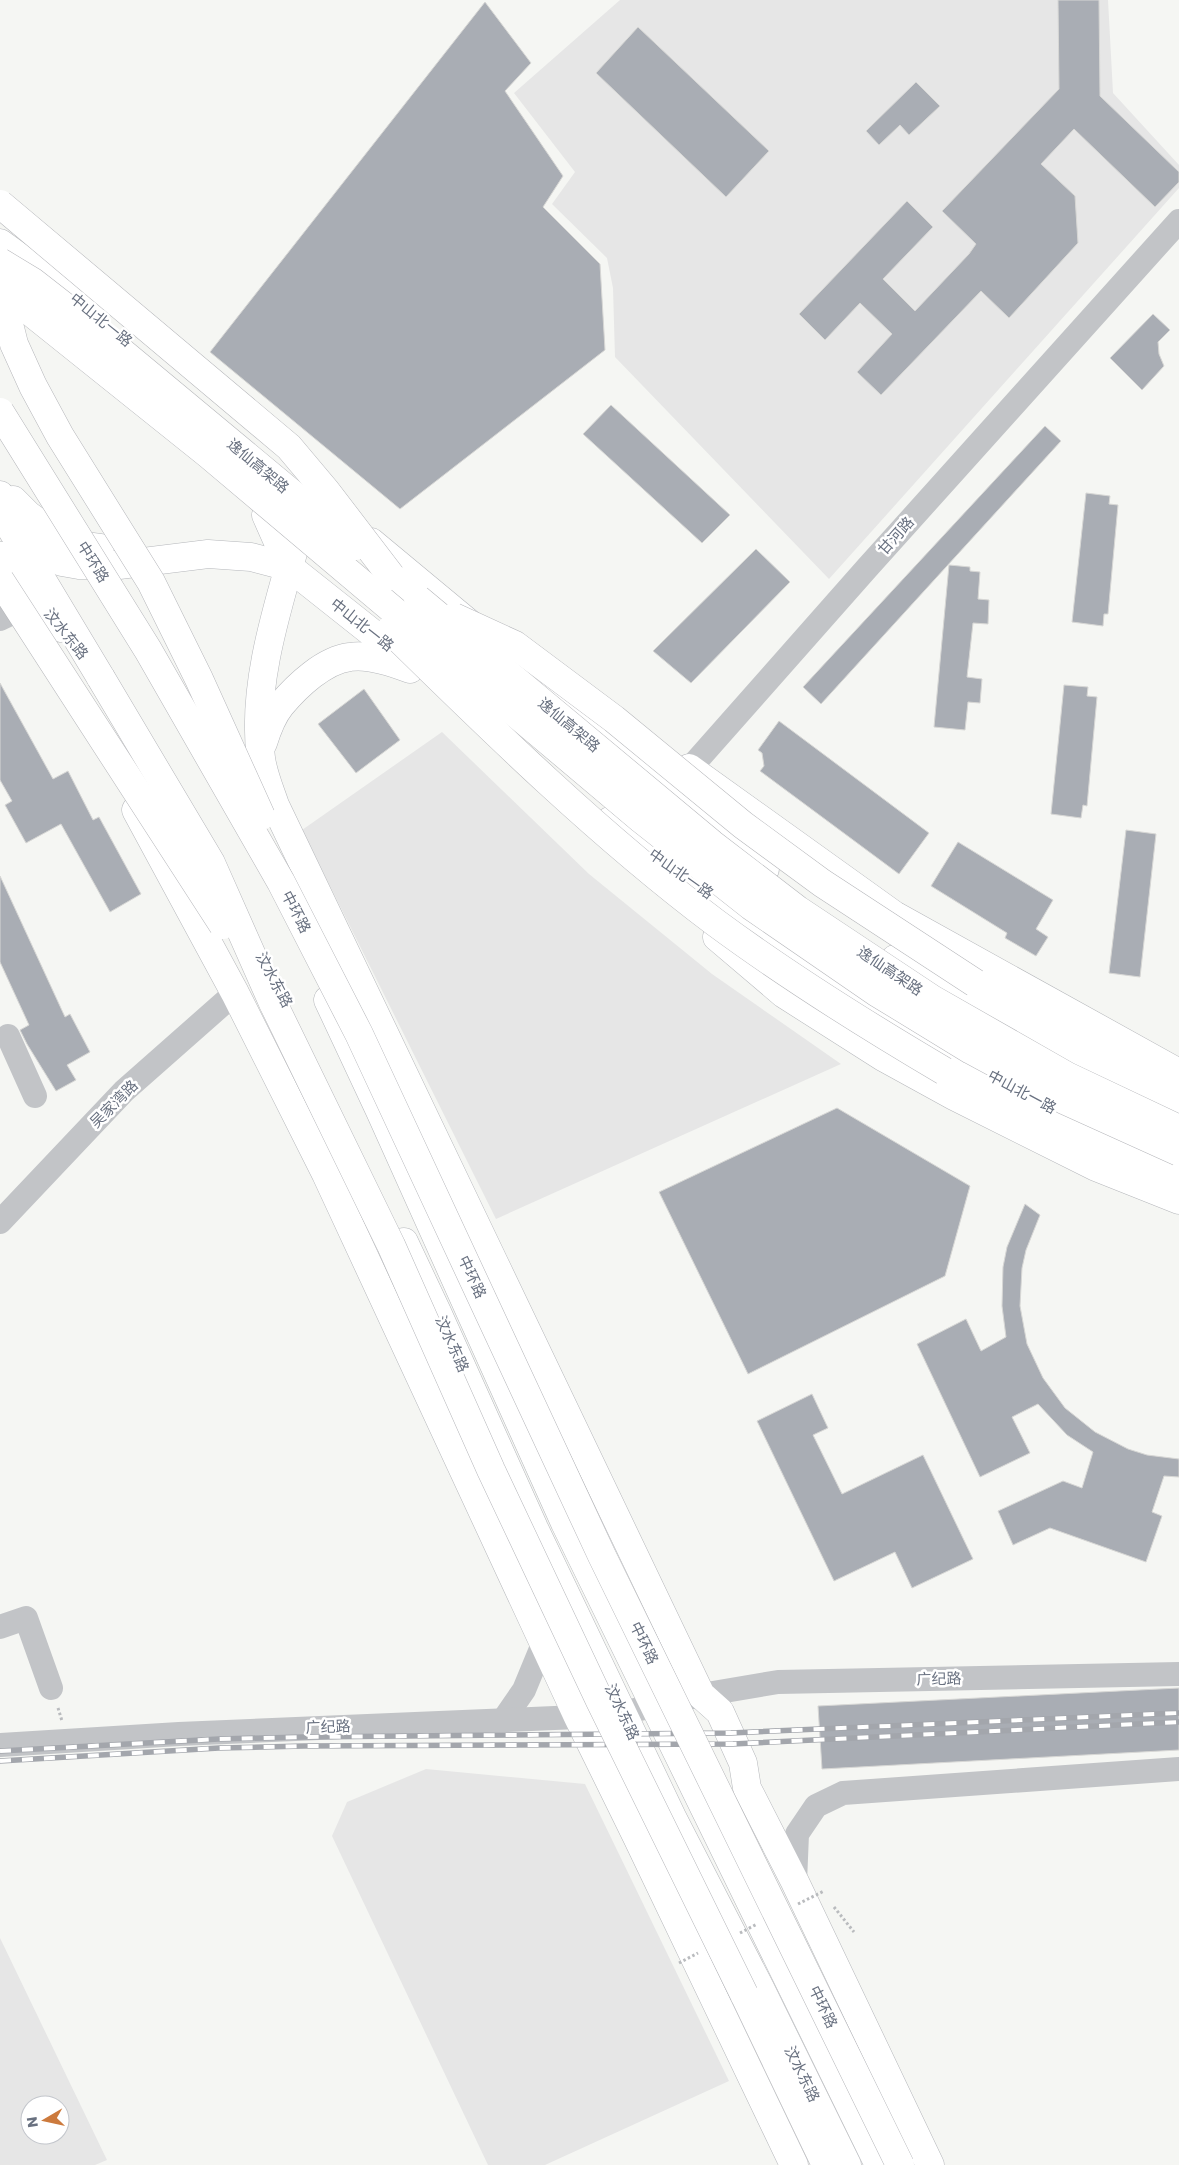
<svg xmlns="http://www.w3.org/2000/svg" width="1179" height="2165" font-family="Poppins,'Noto Sans SC',sans-serif">
  <rect width="100%" height="100%" fill="#f5f6f3"/>
  <g fill="#e6e6e6" fill-rule="evenodd">
    <path d="M620,0H1108L1113,93L1179,165V188L829,579L615,357L613,288L607,258L552,204L575,172L514,93Z"/>
    <path d="M442,732L589,874L712,974L841,1064L496,1219L302,830Z"/>
    <path d="M426,1769L585,1784L729,2081L545,2165H488L332,1836L347,1802Z"/>
    <path d="M0,1938L107,2160L95,2165H0ZM30,2105H60V2135H30Z"/>
  </g>
  <g fill="#a9adb4" stroke="#d7d7d5">
    <path d="M1058,0H1099L1100,96L1179,172V182L1155,207L1074,129L1041,164L1075,196L1078,243L1009,318L981,291L881,395L857,372L892,334L860,303L825,340L799,314L907,201L933,227L883,279L915,311L969,254L976,244L942,211L1059,89Z"/>
    <path d="M485,2L531,63L505,91L563,176L543,207L600,264L605,350L400,509L210,352Z"/>
    <path d="M638,27L769,151L726,197L596,73Z"/>
    <path d="M916,82L940,106L909,135L900,125L879,145L866,131Z"/>
    <path d="M1153,314L1170,330L1158,342L1159,354L1164,366L1142,390L1110,358Z"/>
    <path d="M611,405L730,515L702,543L583,434Z"/>
    <path d="M1045,426L1061,441L821,704L803,687Z"/>
    <path d="M1086,493L1110,496L1109,504L1118,505L1108,614H1104L1103,626L1072,622Z"/>
    <path d="M756,549L790,582L691,683L653,651Z"/>
    <path d="M949,565L970,567V571L980,572L978,599L989,600L988,624L973,623L967,677L982,679L980,703L968,702L965,730L934,727Z"/>
    <path d="M0,683L53,779L68,771L93,820L99,817L141,894L110,912L61,824L26,843L5,805L12,801L0,780Z"/>
    <path d="M1064,685L1088,687L1087,696L1097,697L1087,806L1083,805L1081,818L1051,814Z"/>
    <path d="M364,689L400,740L356,773L318,724Z"/>
    <path d="M779,721L929,833L899,874L760,771L764,766L762,753L758,750Z"/>
    <path d="M1126,830L1156,834L1140,977L1109,973Z"/>
    <path d="M958,842L1053,900L1036,929L1048,937L1036,956L1005,938L1007,933L931,886Z"/>
    <path d="M0,876L65,1017L70,1014L90,1052L67,1065L76,1080L56,1091L27,1044L20,1030L29,1025L0,962Z"/>
    <path d="M837,1108L970,1186L945,1276L748,1374L659,1192Z"/>
    <path d="M1025,1204L1040,1215L1026,1250L1022,1268L1020,1306L1027,1344L1043,1378L1065,1408L1095,1432L1128,1449L1147,1455L1179,1459V1477L1164,1476L1152,1512L1162,1516L1146,1562L1050,1528L1013,1545L998,1511L1063,1481L1082,1488L1093,1452L1067,1435L1038,1404L1012,1417L1030,1453L980,1477L917,1344L966,1319L981,1351L1006,1337L1002,1306L1003,1267L1007,1247Z"/>
    <path d="M812,1394L828,1428L813,1435L842,1494L923,1455L973,1559L912,1588L895,1552L834,1581L757,1421Z"/>
    <path d="M1179,1688V1750L822,1769L818,1706Z"/>
  </g>
  <g fill="none" stroke-linecap="round" stroke-linejoin="round">
    <g stroke="#b5b7bb" stroke-width="29">
      <g id="major">
        <path d="M0,243L62,288"/>
        <path d="M59,263L94,313"/>
        <path d="M0,495L22,532L41,551L62,562L79,565H119L208,554L251,557L289,567L410,663"/>
        <path d="M13,500L28,515L69,544L100,548"/>
        <path d="M302,509L303,518C283,591 250,681 261,758C263,774 270,790 275,805L701,1695L720,1712L743,1763L747,1788L795,1882L930,2165"/>
        <path d="M266,515L289,567"/>
        <path d="M371,542L765,869"/>
        <path d="M2,556L61,628"/>
        <path d="M263,743C267,730 272,716 281,705C297,686 324,660 350,657C369,654 392,662 410,669"/>
        <path d="M689,768L894,915L1179,1073"/>
        <path d="M136,810L235,993L326,1174L578,1717L637,1837L794,2165"/>
        <path d="M610,821L636,841L852,995L1019,1092L1179,1169"/>
        <path d="M717,937L784,994L883,1057L954,1096L1096,1167L1179,1200"/>
        <path d="M895,959L916,973L1007,1021L1101,1078L1179,1112"/>
        <path d="M328,1000L380,1111L565,1523L879,2165"/>
        <path d="M404,1242L437,1312L534,1528L673,1819L760,1988L847,2165"/>
      </g>
    </g>
    <g stroke="#b5b6ba" stroke-width="29">
      <g id="highway">
        <path d="M0,510L101,678"/>
        <path d="M391,576L418,599"/>
        <path d="M975,983L996,996L1179,1091"/>
        <path d="M944,1071L1038,1122L1118,1160L1179,1184"/>
        <path d="M744,1994L826,2165"/>
      </g>
    </g>
    <g stroke="#b9bbbe" stroke-width="3" stroke-dasharray="2.5 2.5" stroke-linecap="butt">
      <path d="M58,1708L62,1721"/>
      <path d="M834,1907L854,1932"/>
    </g>
    <g stroke="#c2c4c7" stroke-width="24">
      <path d="M0,619L29,605"/>
      <path d="M677,783L867,568L1179,221"/>
      <path d="M8,1036L35,1096"/>
      <path d="M0,1222L124,1091L235,993"/>
      <path d="M0,1627L26,1618L51,1688"/>
      <path d="M504,1719L524,1690L543,1644"/>
      <path d="M0,1745L179,1734L578,1717L622,1713L701,1695L778,1682L1179,1674"/>
      <path d="M795,1882L797,1834L816,1806L843,1793L1179,1769"/>
    </g>
    <use href="#major" stroke="#fff" stroke-width="28"/>
    <use href="#highway" stroke="#fff" stroke-width="28"/>
    <g stroke="#a3a6ac" stroke-width="5.5">
      <g id="rail">
        <path d="M0,1751L219,1739L303,1737L731,1733L1179,1713"/>
        <path d="M0,1761L219,1748L304,1746L733,1744L1179,1722"/>
      </g>
    </g>
    <use href="#rail" stroke="#fff" stroke-width="4" stroke-dasharray="11" stroke-linecap="butt"/>
    <g stroke="#b5b6ba" stroke-width="29" stroke-linecap="butt">
      <g id="highway-bridge">
        <path d="M0,204L289,447L326,491L391,576"/>
        <path d="M0,262L33,282L106,339L355,546"/>
        <path d="M0,288L14,344L33,386L60,436L151,582L199,679L261,816"/>
        <path d="M0,291L17,301L208,454L641,819L751,906L876,992L971,1050L1064,1100L1179,1152"/>
        <path d="M0,412L148,650L281,882L359,1034L602,1556L900,2165"/>
        <path d="M0,580L223,925"/>
        <path d="M418,599L712,844L798,910L932,999L1067,1076L1179,1129"/>
        <path d="M454,617L515,645L614,719L743,825L822,883L975,983"/>
        <path d="M390,630C494,732 599,835 716,923C789,977 866,1025 944,1071"/>
        <path d="M101,678L211,863L273,1003L391,1245L491,1470L600,1701L744,1994"/>
      </g>
    </g>
    <g stroke="#b9bbbe" stroke-width="3" stroke-dasharray="2.5 2.5" stroke-linecap="butt">
      <path d="M798,1904L824,1891"/>
      <path d="M740,1933L757,1924"/>
      <path d="M679,1963L698,1953"/>
    </g>
    <use href="#highway-bridge" stroke="#fff" stroke-width="28"/>
  </g>
  <g text-anchor="middle" stroke-width="5" stroke-linejoin="round" paint-order="stroke">
    <g font-size="15" fill="#697180" stroke="#fff">
      <text transform="translate(101 320) rotate(39)" y="5">中山北一路</text>
      <text transform="translate(258 466) rotate(40)" y="5">逸仙高架路</text>
      <text transform="translate(896 536) rotate(-48)" y="5">甘河路</text>
      <text transform="translate(93 562) rotate(58)" y="5">中环路</text>
      <text transform="translate(362 625) rotate(38)" y="5">中山北一路</text>
      <text transform="translate(66 634) rotate(51)" y="5">汶水东路</text>
      <text transform="translate(569 725) rotate(40)" y="5">逸仙高架路</text>
      <text transform="translate(681 874) rotate(35)" y="5">中山北一路</text>
      <text transform="translate(296 912) rotate(63)" y="5">中环路</text>
      <text transform="translate(890 971) rotate(34)" y="5">逸仙高架路</text>
      <text transform="translate(274 980) rotate(62)" y="5">汶水东路</text>
      <text transform="translate(1022 1092) rotate(28)" y="5">中山北一路</text>
      <text transform="translate(114 1104) rotate(-45)" y="5">吴家湾路</text>
      <text transform="translate(472 1277) rotate(65)" y="5">中环路</text>
      <text transform="translate(452 1344) rotate(66)" y="5">汶水东路</text>
      <text transform="translate(644 1643) rotate(64)" y="5">中环路</text>
      <text transform="translate(939 1679) rotate(-1)" y="5">广纪路</text>
      <text transform="translate(622 1712) rotate(65)" y="5">汶水东路</text>
      <text transform="translate(328 1727) rotate(-2)" y="5">广纪路</text>
      <text transform="translate(823 2007) rotate(64)" y="5">中环路</text>
      <text transform="translate(802 2074) rotate(64)" y="5">汶水东路</text>
    </g>
  </g>
  <g transform="translate(45 2120) rotate(261)"><circle r="24" fill="#ffffff" stroke="#c3c6cc"/>
  <path d="M0-4L9 19L0 12L-9 19Z" fill="#cc7a3d"/>
  <text y="-8" font-size="14" font-weight="bold" text-anchor="middle" fill="#697180">N</text>
  </g>
</svg>
